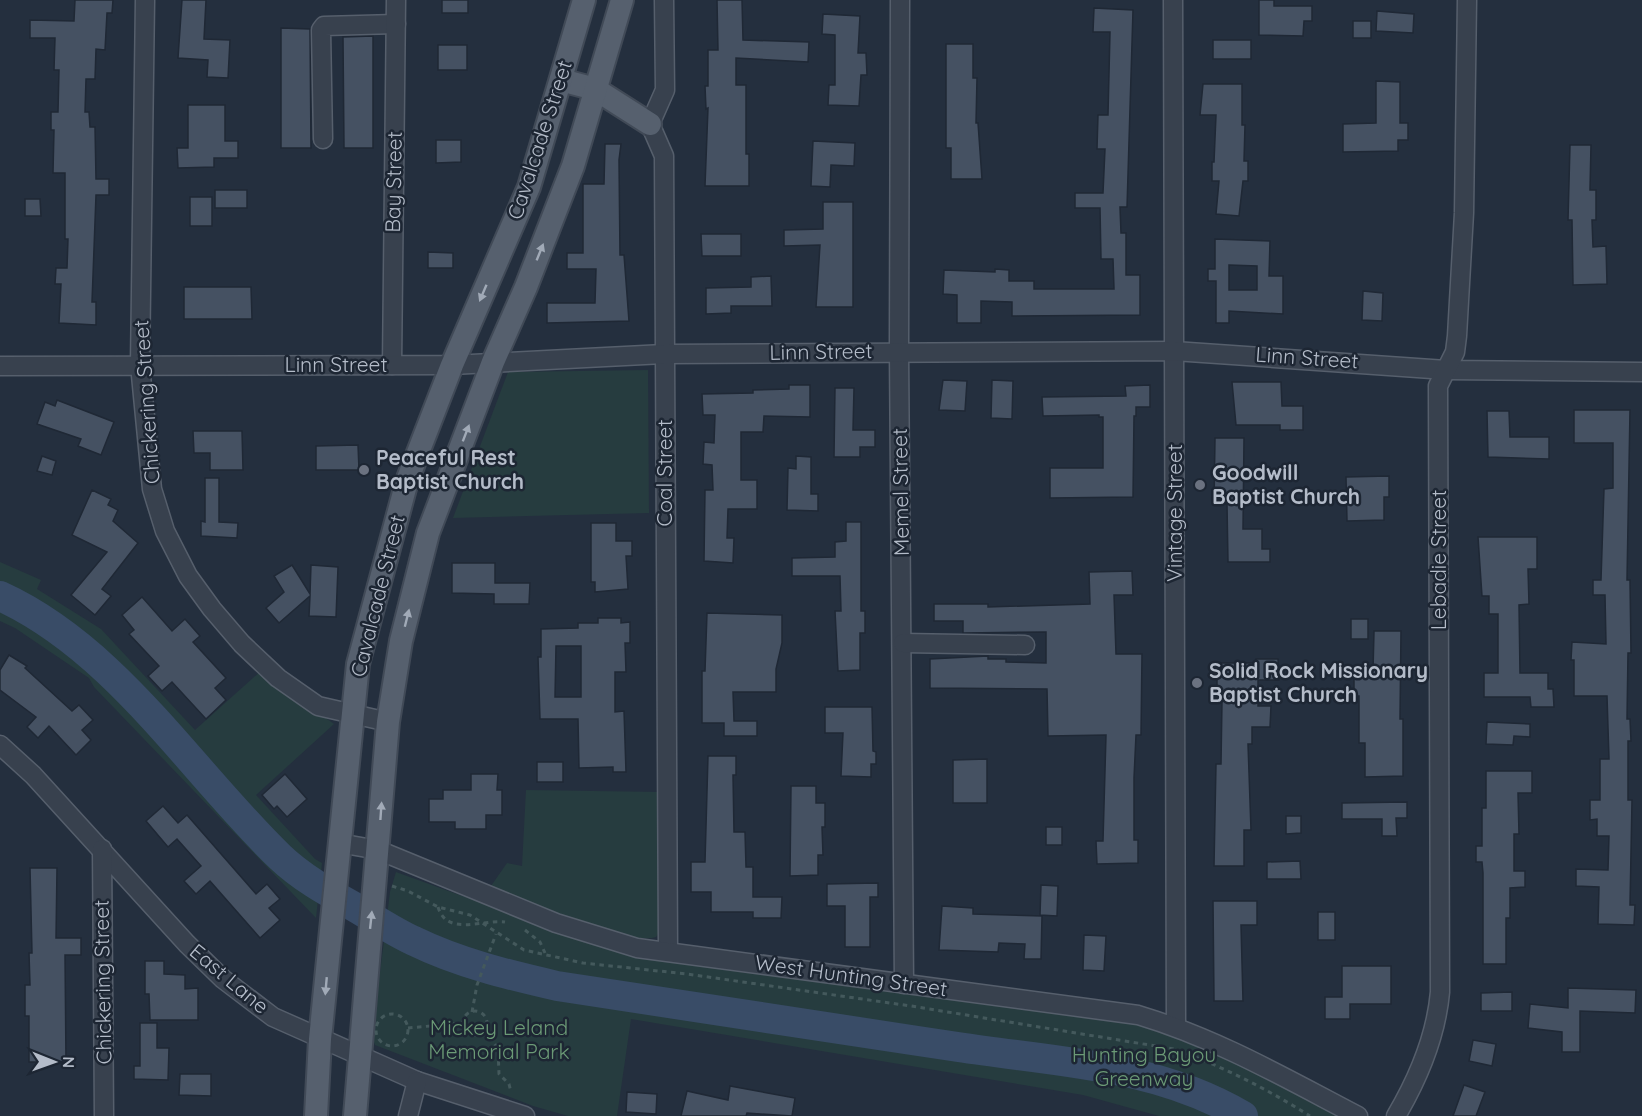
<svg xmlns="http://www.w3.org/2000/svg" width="1642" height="1116" font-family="Quicksand,sans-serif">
  <rect width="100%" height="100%" fill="#242f3e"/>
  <g fill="#263c3f">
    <path d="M648,370L649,513L453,518L508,372Z"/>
    <path d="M0,562L41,580L37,589L101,629L195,730L262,670L334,724L256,795L315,859L322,863L316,918L94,687L89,678L15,628L0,621Z"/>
    <path d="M526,790L661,792L662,928L656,937C627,947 522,899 491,886L507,863L522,866Z"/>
    <path d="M396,872L565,933L1160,1026L1348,1116H1159L1083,1095L631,1019L617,1116H568L533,1106L375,1045L372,1037L390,892Z"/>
  </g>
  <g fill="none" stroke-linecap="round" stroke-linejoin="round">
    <path stroke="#394c67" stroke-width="30" d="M0,596C116,649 190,770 280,857C301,877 326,891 351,905C372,917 392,931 414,941C459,963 509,975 557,986C690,1006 824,1027 958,1047C1056,1062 1155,1064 1243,1116"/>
  </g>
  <g fill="#455162" stroke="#1f2835" stroke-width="1.5" fill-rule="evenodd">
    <path d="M75,0H113L112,13H107L105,50L96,49L95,79H86L85,112H89L90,127H95L96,179H109V195H96L92,302H96V325L59,323L61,284H55L56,268H67L68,239H65V173H53L54,130H51V112H58L59,70H54L55,38H30V20L74,21Z"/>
    <path d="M182,0H206L204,39L230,40L228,78L207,77L208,60L178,58Z"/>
    <rect x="442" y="0" width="26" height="13"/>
    <path d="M717,0H742L743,40L809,42L808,62L736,58V85H746V154H749V186H705L708,108L706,109L705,86H708V50H718Z"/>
    <path d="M1259,0H1274V6H1312V21H1304L1303,36L1259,35Z"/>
    <path d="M1094,8L1133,10L1127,207H1120L1121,233H1126V275H1140V315L1012,316V302L981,301V323H957V295L943,294L944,270L995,272V269L1009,270V281H1034V289H1114L1113,259H1101L1100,208H1075V193H1103L1105,149H1097L1098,115H1108L1110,32H1093Z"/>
    <path d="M1377,11L1414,14L1413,33L1376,31Z"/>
    <path d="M823,14L860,16L858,53H866L867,75H861L859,106L828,105L829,85H835V35L822,34Z"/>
    <rect x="1353" y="21" width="18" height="17"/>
    <path d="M281,28L310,29L311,148H281Z"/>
    <path d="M373,36V148H344L343,37Z"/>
    <rect x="1213" y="40" width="38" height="19"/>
    <path d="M946,44H973V78H977L976,123H978L982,179H951V148H946Z"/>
    <rect x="438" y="45" width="29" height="25"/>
    <path d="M1376,81L1400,82V123H1408V140H1398V151L1343,152V124L1376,123Z"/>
    <path d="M1203,84H1242V125H1245L1244,161H1248V181H1243L1239,216L1216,214L1219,181H1212V162H1214L1216,115H1200Z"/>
    <path d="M188,105H225V141H238V158H214V167L178,168L177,148H188Z"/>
    <path d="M436,140H461V162L436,163Z"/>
    <path d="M813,141L855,143L854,166L831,165L830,187L811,186Z"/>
    <path d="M605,144H621L619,160L620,255H624L629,321L547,323V303H595L596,269H567V253H583V184H604Z"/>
    <path d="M1570,145H1591L1590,190H1596V220H1592L1593,247L1606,246L1607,284L1573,285L1572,220H1568Z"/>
    <rect x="215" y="190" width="32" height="18"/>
    <rect x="190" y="197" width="22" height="29"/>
    <path d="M25,199H40L41,216H25Z"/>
    <path d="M823,202H853V307H816L820,245L784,246V230L823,229Z"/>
    <path d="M701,234H741V256H702Z"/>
    <path d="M1215,239L1270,241L1269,276H1283V314L1229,311V323H1216V281H1208V269H1215ZM1229,265L1257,266V290H1229Z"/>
    <path d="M428,252L453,253V268H428Z"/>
    <path d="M771,276L772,306H731V313L706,314V288L751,287V277Z"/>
    <path d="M184,287H251L252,319H184Z"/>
    <path d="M1363,291L1383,293L1382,321L1362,320Z"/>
    <path d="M943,380L967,381L965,411L939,410Z"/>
    <path d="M992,380L1013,381L1012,419L991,418Z"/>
    <path d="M1232,382H1281L1282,406H1303V430H1280V425H1236Z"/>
    <path d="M789,385H810V417L764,416L763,432H741V480H757V509H728L727,538H734L733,563L704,561L705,490H713L712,465L703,464L704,442L714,443L715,415H703L702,394L753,393V390L789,389Z"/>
    <path d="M1150,385V407H1136V416H1134L1133,497L1050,498V468H1103V417H1099V415L1043,416L1042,397L1126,396L1125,386Z"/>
    <path d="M835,388H854L853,430H875V447H860V457H834Z"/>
    <path d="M57,400L114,422L101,455L78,446L81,439L37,424L45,402L55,406Z"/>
    <path d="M1574,410H1630L1627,580H1630L1631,653H1628L1627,719H1630L1631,741H1628V800H1632L1630,905H1635L1634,925L1598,924L1599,887L1576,886V869L1608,870L1609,836H1597V819L1590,820V800H1600V759H1609L1607,696H1574V660H1571L1572,642L1606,644L1605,595H1593V580H1601L1604,489L1613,488V443H1574Z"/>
    <path d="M1487,411H1509L1510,437H1549V459L1488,457Z"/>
    <path d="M193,431H242L243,470H210V453H194Z"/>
    <path d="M1215,438H1244L1243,529H1262V549H1270V562H1228L1227,504H1214Z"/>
    <path d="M358,445L359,470H316V446Z"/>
    <path d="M42,456L56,461L52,475L37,471Z"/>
    <path d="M796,456L811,457V494H818V511L787,510L788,468L796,469Z"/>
    <path d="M1389,476V497H1384V520L1347,521L1346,477Z"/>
    <path d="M205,478H219V522L238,523L237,538L201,536V521L205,522Z"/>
    <path d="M92,490L111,499L108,505L118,510L113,521L138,543L102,589L111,596L95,615L71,595L107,552L72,535Z"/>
    <path d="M846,522H861V611H865V633H860V670L838,671L835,611H841L840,576H792V558L835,557V542L846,541Z"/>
    <path d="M591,523H616V541H632V556H626L628,589L595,592V582H591Z"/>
    <path d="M1478,537H1537V569H1528L1529,604L1519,605L1520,673H1548V689H1553L1554,707H1531L1530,697H1484V673H1498V614H1489V596H1482Z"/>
    <path d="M452,563H495V583H530L529,604H494V594L452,593Z"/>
    <path d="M292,565L310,594L311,565L338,567L336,617L309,616L310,596L279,623L266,608L284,592L274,576Z"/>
    <path d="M1132,571L1133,595H1114L1116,654H1142L1141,735H1136L1134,778V840H1138V863L1097,864L1096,841H1103L1106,735L1048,736L1047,689L930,688V659L988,656V659H1006V662L1046,663V632L963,633V621H934V604H988V607L1090,604L1089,572Z"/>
    <path d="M142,597L172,631L185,619L200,636L193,642L226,678L215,688L226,700L206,719L172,682L162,691L148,676L159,666L129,634L134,630L122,615Z"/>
    <path d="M707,613L782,615V643L776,669V692H733L734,721H757V736H724V723H702V671H705Z"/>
    <path d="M598,618H621V623L630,622V643H625L626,672H615V712L624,711L626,772H613V767L579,768L578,719H540L538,657H541V629L578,628V623H598ZM556,646H581V697H555Z"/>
    <rect x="1351" y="619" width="17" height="20"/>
    <path d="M1374,631H1401L1400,719H1403V776L1365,777V743H1359V696H1354V671H1373Z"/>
    <path d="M9,655L27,666L25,668L72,711L79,705L93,720L82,730L91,740L76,755L49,726L38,738L27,727L36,717L0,690V670Z"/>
    <path d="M1256,659H1278L1279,680H1258V706H1271L1270,727H1252V744H1248L1251,830H1244V866H1214L1216,764H1221L1222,701H1217V663H1256Z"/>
    <path d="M825,707H872L873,751L876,752V764H871V777L841,776L843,733H825Z"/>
    <path d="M1487,722L1530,724V737L1514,736L1513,745L1486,744Z"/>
    <path d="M708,756H736V775H733L734,832H745L746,867H753V897H782L781,918H753V912H711V892H691V862H705Z"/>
    <path d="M987,759V803H953V760Z"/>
    <rect x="537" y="762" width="26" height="20"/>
    <path d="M1486,771H1532V793H1518L1519,834H1514V871H1525V887L1510,888V918H1506V964H1483V873L1482,862H1476V846H1482V808H1486Z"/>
    <path d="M285,774L307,799L287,817L277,806L274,809L262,795Z"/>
    <path d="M471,774H498L497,790H502V815H486V829H455V822H429V799H443V790H471Z"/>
    <path d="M791,786H816V803H825V827H822L823,855H818V875L790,876Z"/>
    <path d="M1407,802V818H1396L1397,836H1382V819H1342V803Z"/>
    <path d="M163,806L178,823L187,815L256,894L267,884L280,899L269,908L280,920L260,938L210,881L196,894L184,881L201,866L177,839L168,847L146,821Z"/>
    <path d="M1286,816H1301V833L1286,834Z"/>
    <rect x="1046" y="827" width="16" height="18"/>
    <path d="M1300,861L1301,879H1267V862Z"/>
    <path d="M30,868H57L56,938H81V955H65L66,1062H29V1016H25V985H30L29,953H32Z"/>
    <path d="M878,883V897H870V947H845V906H827V884Z"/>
    <path d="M1041,885L1058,886L1057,916L1040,915Z"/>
    <path d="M1213,901H1257V925H1241L1243,1001H1214Z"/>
    <path d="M942,906L973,908V914L1042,916L1041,959H1024L1025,944L999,943L998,952L939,950Z"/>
    <rect x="1318" y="912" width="17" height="28"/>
    <path d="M1084,935L1106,936L1104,971L1083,970Z"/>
    <path d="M145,961H164V974L185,975V989L198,988V1020H150L149,994H145Z"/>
    <path d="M1342,966H1391V1004H1350V1019H1325V997H1342Z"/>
    <path d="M1568,988L1636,990L1635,1013L1580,1011V1052H1562V1032L1528,1028L1530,1004L1568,1008Z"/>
    <path d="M1512,992V1011H1481V993Z"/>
    <path d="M140,1023H157V1048H169L168,1080L134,1079V1066H140Z"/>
    <path d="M1473,1040L1496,1044L1492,1066L1469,1061Z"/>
    <path d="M180,1074H211V1096L179,1095Z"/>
    <path d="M1464,1085L1485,1092L1476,1116H1453Z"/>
    <path d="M730,1086L795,1098L792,1116L747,1113L746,1116H681L687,1091L728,1100Z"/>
    <path d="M627,1092L657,1094L656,1114L626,1112Z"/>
  </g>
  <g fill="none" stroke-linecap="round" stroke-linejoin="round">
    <g stroke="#565f6c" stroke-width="21">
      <g id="minor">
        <path d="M145,0L140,365L152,489L165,531L188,576L212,609L242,644L278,678L318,706L388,722"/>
        <path d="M664,0L665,90L650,124L664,156L668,951"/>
        <path d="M900,0L899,351L904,984"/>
        <path d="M1173,0L1176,1026"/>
        <path d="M323,139L321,30L324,26L396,24"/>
        <path d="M392,365L396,0"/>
        <path d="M0,366L452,365L664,354L1174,351L1446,370L1642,372"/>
        <path d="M903,643L1025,645"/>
        <path d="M0,745L33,775L187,944L223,979L273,1017L417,1081L525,1116"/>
        <path d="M339,843L378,850L556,923L637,948L1138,1015C1218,1039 1285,1078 1358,1116"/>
        <path d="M102,849L104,1116"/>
        <path d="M408,1116L417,1081"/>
        <path d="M1396,1116C1419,1077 1436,1037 1440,992L1438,386L1455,352L1457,336L1464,213L1467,0"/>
      </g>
    </g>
    <g stroke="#414a57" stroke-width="26">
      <g id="major">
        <path d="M561,80L595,89L650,124"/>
        <path d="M316,1116L320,1039L358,664L407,481L452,365L529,187L584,0"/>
        <path d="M355,1116L388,722L401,641L428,533L493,362L526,287L573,166L622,0"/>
      </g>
    </g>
    <g stroke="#44595c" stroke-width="3" stroke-dasharray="4.5 4.5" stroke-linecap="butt">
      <path d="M392,886L408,891L438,907L470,915L524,950L583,963L687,974L911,1006L1174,1049C1222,1066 1267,1089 1310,1116"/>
      <path d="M438,907C447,937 483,919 505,922"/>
      <path d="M525,930L540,942L545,953"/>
      <circle cx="475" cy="1023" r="12"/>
      <path d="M472,1012L477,985L496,934"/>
      <circle cx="392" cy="1030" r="16"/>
      <path d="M408,1028L463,1023"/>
      <path d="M485,1029L498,1049L499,1074L509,1084L511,1092"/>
    </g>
    <use href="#minor" stroke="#38414e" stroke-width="18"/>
    <use href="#major" stroke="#56606e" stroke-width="22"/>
  </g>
  <defs><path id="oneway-solid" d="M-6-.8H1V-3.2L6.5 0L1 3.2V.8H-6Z" transform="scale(1.5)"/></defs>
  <g fill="#a1aab7">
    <use href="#oneway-solid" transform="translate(540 252) rotate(-68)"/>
    <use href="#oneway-solid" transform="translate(483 293) rotate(113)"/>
    <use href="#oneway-solid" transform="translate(466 433) rotate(-69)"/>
    <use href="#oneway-solid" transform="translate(407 618) rotate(-76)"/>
    <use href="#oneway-solid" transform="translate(381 811) rotate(-86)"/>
    <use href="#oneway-solid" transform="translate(371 920) rotate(-84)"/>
    <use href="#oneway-solid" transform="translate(326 986) rotate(95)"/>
  </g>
  <g fill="#6b7280" stroke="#1d2633" stroke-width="2">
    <circle cx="364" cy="470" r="6"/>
    <circle cx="1200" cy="485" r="6"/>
    <circle cx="1197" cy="683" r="6"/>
  </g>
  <g text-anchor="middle" stroke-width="5" stroke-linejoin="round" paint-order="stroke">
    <g font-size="21" fill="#b4bcc9" stroke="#1d2633">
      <text transform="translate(540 140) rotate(-72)" y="7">Cavalcade Street</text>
      <text transform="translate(394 182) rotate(-89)" y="7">Bay Street</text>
      <text transform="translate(821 352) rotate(-1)" y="7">Linn Street</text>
      <text transform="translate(1307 358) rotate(4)" y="7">Linn Street</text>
      <text x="336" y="372">Linn Street</text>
      <text transform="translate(147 402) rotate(-94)" y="7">Chickering Street</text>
      <text transform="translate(665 473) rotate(-90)" y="7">Coal Street</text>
      <text transform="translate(901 492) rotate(-91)" y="7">Memel Street</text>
      <text transform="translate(1175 513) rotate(-90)" y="7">Vintage Street</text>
      <text transform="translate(1439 560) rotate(-90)" y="7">Lebadie Street</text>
      <text transform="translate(378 596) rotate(-76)" y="7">Cavalcade Street</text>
      <text transform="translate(851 976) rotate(8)" y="7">West Hunting Street</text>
      <text transform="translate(229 979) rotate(40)" y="7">East Lane</text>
      <text transform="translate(103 982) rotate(-91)" y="7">Chickering Street</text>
    </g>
    <g font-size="21" font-weight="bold" fill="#b4bcc9" stroke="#1d2633" text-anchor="start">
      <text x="376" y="465">Peaceful Rest<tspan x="376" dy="24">Baptist Church</tspan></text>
      <text x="1212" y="480">Goodwill<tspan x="1212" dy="24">Baptist Church</tspan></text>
      <text x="1209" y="678">Solid Rock Missionary<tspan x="1209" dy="24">Baptist Church</tspan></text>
    </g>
    <g font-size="21" fill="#6b9a76" stroke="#1d2633">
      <text x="499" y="1035">Mickey Leland<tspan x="499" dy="24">Memorial Park</tspan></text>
      <text x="1144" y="1062">Hunting Bayou<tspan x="1144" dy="24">Greenway</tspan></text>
    </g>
  </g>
  <g transform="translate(54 1062) rotate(91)" stroke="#1d2633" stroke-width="4.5" paint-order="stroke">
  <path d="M0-4.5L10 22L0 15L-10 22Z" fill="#b4bcc9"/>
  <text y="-9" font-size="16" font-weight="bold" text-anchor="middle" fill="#b4bcc9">N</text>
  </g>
</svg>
